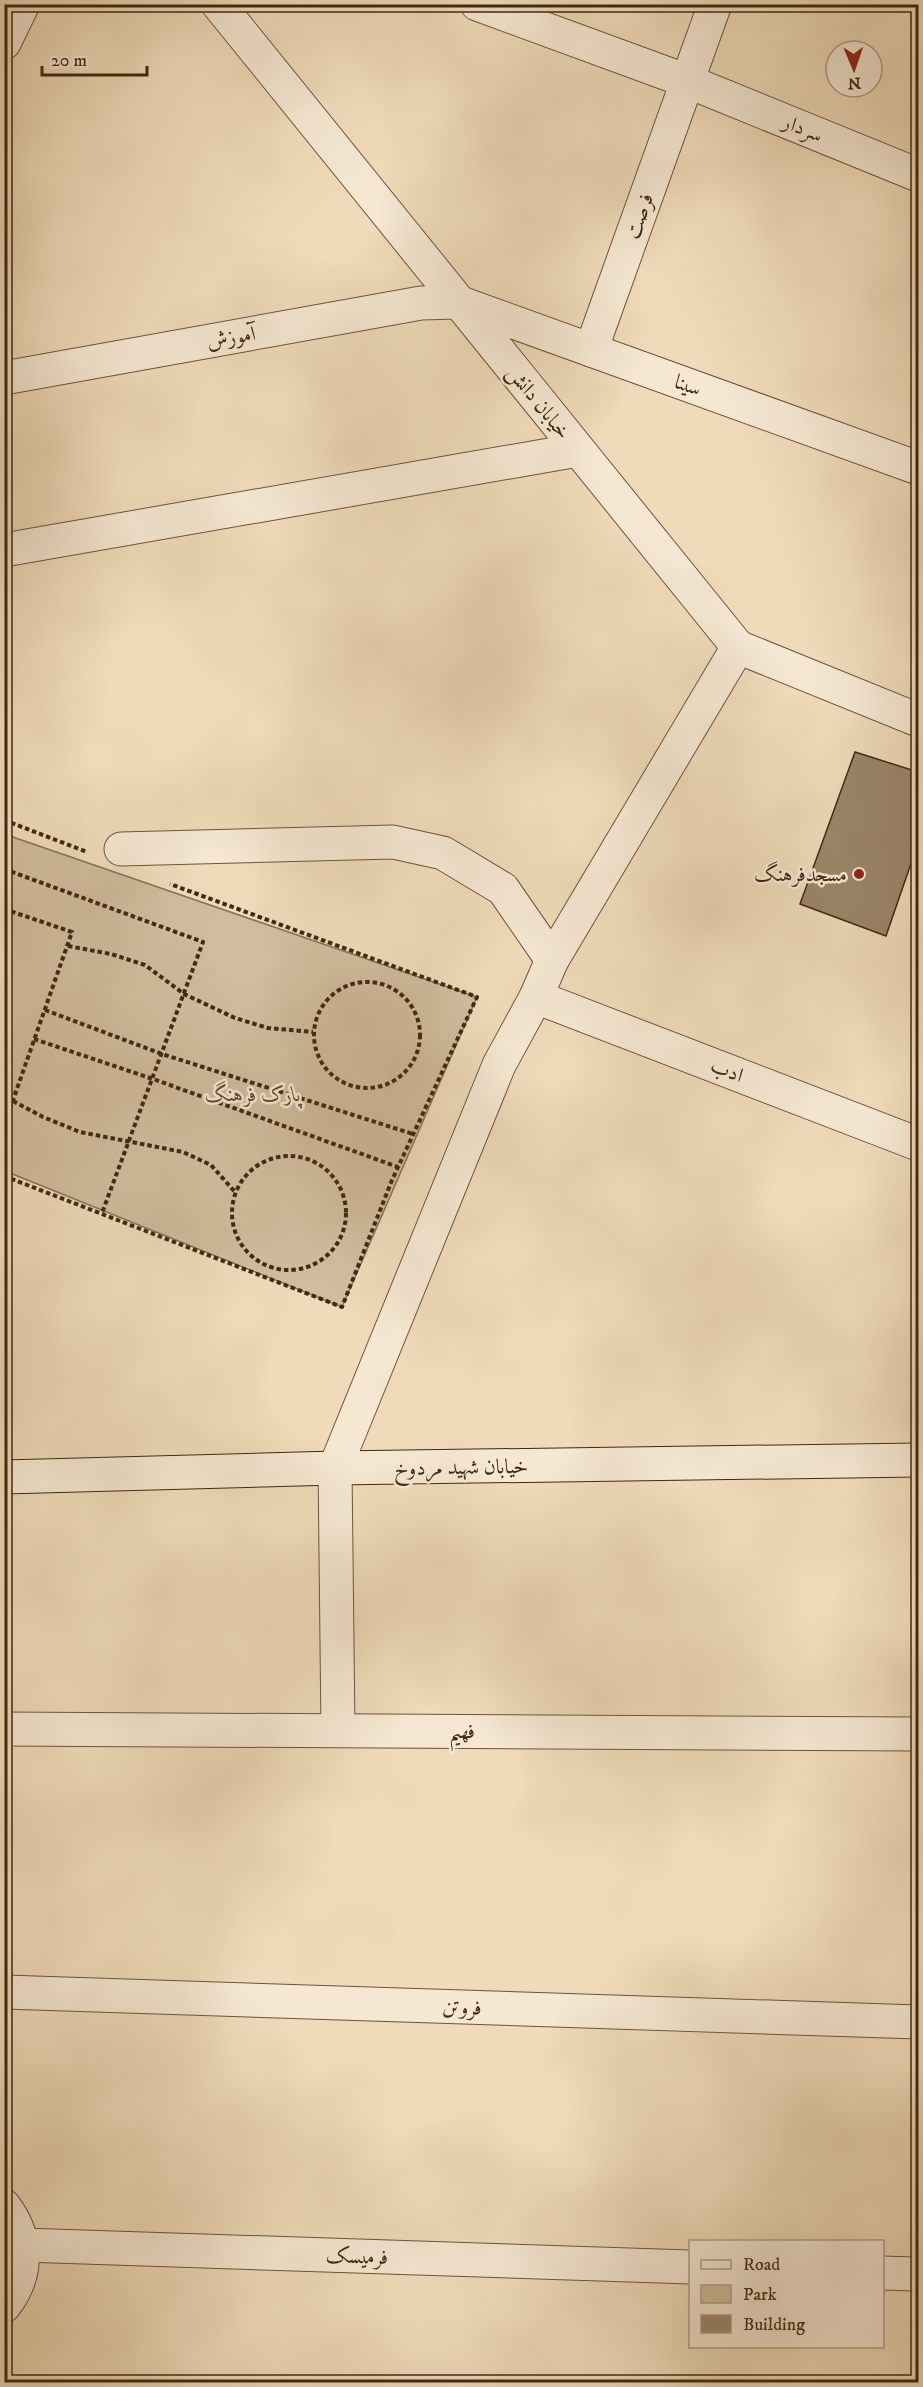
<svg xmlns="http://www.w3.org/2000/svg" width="923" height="2387" font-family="'IM FELL DW Pica',Amiri,serif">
  <rect width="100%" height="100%" fill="#efdab9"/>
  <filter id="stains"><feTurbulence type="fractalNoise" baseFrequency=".00333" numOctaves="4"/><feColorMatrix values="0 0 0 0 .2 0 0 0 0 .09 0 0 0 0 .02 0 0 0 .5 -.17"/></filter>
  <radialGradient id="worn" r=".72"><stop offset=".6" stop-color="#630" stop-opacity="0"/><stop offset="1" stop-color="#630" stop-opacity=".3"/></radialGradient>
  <path fill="#d1bc9d" stroke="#887258" stroke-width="1.5" d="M4,834L477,997L342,1307L5,1171Z"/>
  <path fill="#9b8569" stroke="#402812" stroke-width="1.5" d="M855,752L918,772V843L886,936L800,904Z"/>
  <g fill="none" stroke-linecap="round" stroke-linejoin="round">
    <g stroke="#6c543c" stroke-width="35">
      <g id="street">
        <path d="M218,4L738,647L918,720"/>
        <path d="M477,4L687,81L918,175"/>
        <path d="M4,43L23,4"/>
        <path d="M591,350L715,4"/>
        <path d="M4,378L421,303L458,302L918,468"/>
        <path d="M4,550L578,450"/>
        <path d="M121,849L393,842L443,853L503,889L552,960"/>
        <path d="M536,997L918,1144"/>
        <path d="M4,1729L918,1734"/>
        <path d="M338,1730L335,1468L499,1065L536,997L552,960L738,647"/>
        <path d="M4,1992L918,2022"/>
        <path d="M4,2206C28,2237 29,2275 4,2306"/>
        <path d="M23,2245L690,2267"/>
        <path d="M882,2273L914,2274"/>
      </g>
    </g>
    <g stroke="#402812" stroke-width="35">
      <path id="secondary" d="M4,1477L335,1468L918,1460"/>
    </g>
    <g stroke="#402812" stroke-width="4" stroke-dasharray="4.5 3" stroke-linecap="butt">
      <path d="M4,820L87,852"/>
      <path d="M4,869L203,942L102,1213"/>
      <path d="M4,909L72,932L6,1120L4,1119"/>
      <path d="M68,946L111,954L145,965L184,994L235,1018L268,1028L313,1032"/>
      <circle cx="367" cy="1035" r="53"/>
      <path d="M45,1010L162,1054L413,1134"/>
      <path d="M34,1039L153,1079L398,1167"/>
      <path d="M13,1101L43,1117L80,1132L183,1152L211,1165L235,1192"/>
      <circle cx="289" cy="1213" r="57"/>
      <path d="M4,1176L342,1307L392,1180L477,997L170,884"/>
    </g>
    <use href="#street" stroke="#f5e7d2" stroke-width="33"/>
    <use href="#secondary" stroke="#f5e7d2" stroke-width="33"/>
  </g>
  <circle fill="#8f2418" stroke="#f5e7d2" stroke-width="2" cx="859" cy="874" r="6"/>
  <g text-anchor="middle" stroke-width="5" stroke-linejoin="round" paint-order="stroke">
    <g font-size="21" fill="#402812" stroke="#f5e7d2">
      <text transform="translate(803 128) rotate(22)" y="7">سردار</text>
      <text transform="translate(639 216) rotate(-70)" y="7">فرصت</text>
      <text transform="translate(231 337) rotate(-10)" y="7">آموزش</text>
      <text transform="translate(688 385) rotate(20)" y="7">سینا</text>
      <text transform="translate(539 402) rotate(51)" y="7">خیابان دانش</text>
      <text transform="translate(727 1070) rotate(21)" y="7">ادب</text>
      <text transform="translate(461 1467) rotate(-1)" y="7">خیابان شهید مردوخ</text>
      <text x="462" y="1738">فهیم</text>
      <text transform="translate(462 2007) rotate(2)" y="7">فروتن</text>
      <text transform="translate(357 2256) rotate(2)" y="7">فرمیسک</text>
    </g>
    <g font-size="21" fill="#402812" stroke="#f5e7d2" text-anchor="end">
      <text x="847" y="881">مسجدفرهنگ</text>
    </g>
    <g font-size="21" font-style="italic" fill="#5d462e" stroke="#f5e7d2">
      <text x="253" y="1101">پارک فرهنگ</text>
    </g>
  </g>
  <rect width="923" height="2387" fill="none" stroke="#efdab9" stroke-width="24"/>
  <rect x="6" y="6" width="911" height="2375" fill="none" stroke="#402812" stroke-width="3"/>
  <rect x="12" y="12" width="899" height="2363" fill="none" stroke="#402812" stroke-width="1.5"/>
  <rect x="689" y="2240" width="195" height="108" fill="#f5e7d2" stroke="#ad9b85" stroke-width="1.5"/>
  <rect x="701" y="2260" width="30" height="9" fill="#f5e7d2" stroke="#ad9b85" stroke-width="1.5"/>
  <text x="743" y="2270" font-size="18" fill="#402812">Road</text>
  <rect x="701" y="2285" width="30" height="18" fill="#d1bc9d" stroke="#ad9b85" stroke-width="1.5"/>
  <text x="743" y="2300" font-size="18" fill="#402812">Park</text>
  <rect x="701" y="2315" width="30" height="18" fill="#9b8569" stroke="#ad9b85" stroke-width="1.5"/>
  <text x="743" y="2330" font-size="18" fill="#402812">Building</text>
  <g transform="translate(854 69) rotate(178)"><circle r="28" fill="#f5e7d2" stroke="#ad9b85" stroke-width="1.5"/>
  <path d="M0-4.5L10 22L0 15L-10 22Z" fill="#8f2418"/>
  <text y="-9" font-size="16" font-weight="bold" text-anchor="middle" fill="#402812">N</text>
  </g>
  <path d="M42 66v9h105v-9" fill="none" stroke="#402812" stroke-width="3"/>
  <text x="51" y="66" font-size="18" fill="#402812" stroke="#f5e7d2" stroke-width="4.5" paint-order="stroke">20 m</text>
  <rect width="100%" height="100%" filter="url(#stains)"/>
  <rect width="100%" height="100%" fill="url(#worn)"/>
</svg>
